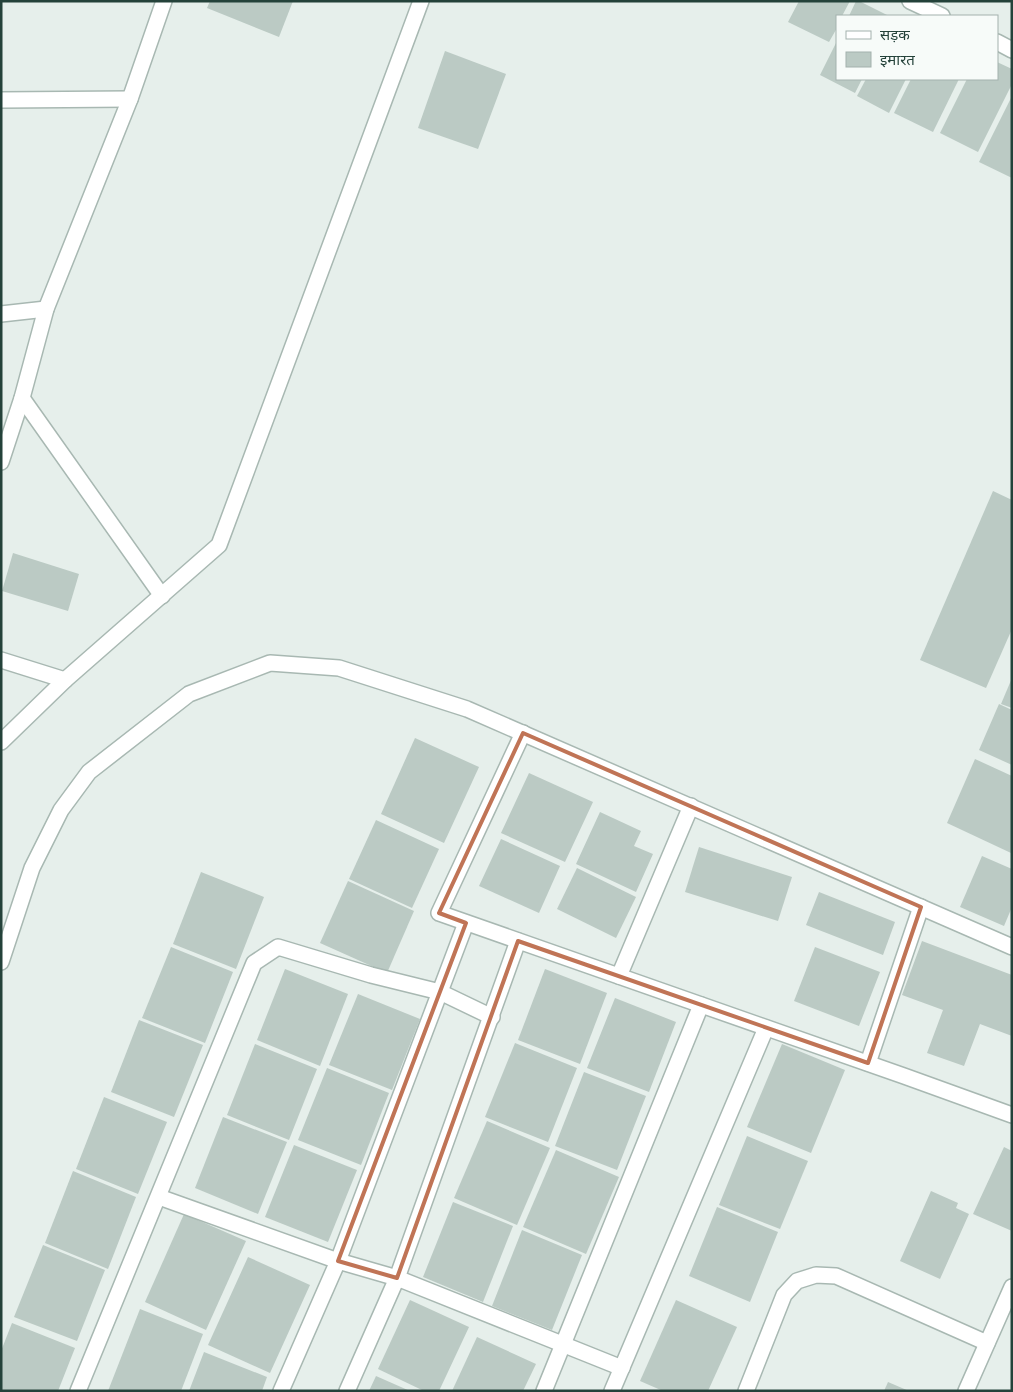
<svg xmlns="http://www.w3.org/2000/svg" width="1013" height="1392" font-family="'Alegreya Sans','Noto Sans Devanagari',sans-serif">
  <rect width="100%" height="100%" fill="#e6efeb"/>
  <g fill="#bbcac4">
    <path d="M210,1H293L279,37L207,8Z"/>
    <path d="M799,1H850L842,16H837V28L829,42L788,22Z"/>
    <path d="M856,1H859L889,16H849Z"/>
    <path d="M837,41V79H862L855,93L820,75Z"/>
    <path d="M445,51L506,74L478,149L418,128Z"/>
    <path d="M997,62L1012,69V84L978,152L940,133L967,79H997Z"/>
    <path d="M866,79H906L889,113L857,96Z"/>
    <path d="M911,79H959L933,132L894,113Z"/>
    <path d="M1012,96V178L979,162Z"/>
    <path d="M993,491L1012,500V629L986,688L920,660Z"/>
    <path d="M13,553L79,574L68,611L2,591Z"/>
    <path d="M1012,678V708L1001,704Z"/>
    <path d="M999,704L1012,710V765L979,750Z"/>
    <path d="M415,738L479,767L444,843L381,814Z"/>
    <path d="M975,759L1012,776L1011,853L947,823Z"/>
    <path d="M529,773L593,802L565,862L501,833Z"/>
    <path d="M600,812L641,831L634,846L653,854L636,892L576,864Z"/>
    <path d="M376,820L439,849L412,908L349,879Z"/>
    <path d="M501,839L560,866L539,913L479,886Z"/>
    <path d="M699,847L792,877L778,921L685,892Z"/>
    <path d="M982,856L1012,869V907L1004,926L960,907Z"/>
    <path d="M577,868L636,897L616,938L557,909Z"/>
    <path d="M201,872L264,897L236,969L173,944Z"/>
    <path d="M348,881L414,911L387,973L320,943Z"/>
    <path d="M819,892L895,922L883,955L806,925Z"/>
    <path d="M922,941L1012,975V1036L980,1024L964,1066L927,1053L943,1010L902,995Z"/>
    <path d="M171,947L233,972L205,1043L142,1018Z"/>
    <path d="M815,947L880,972L859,1026L794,1001Z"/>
    <path d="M285,969L348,994L320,1066L257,1040Z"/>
    <path d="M545,969L607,993L580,1064L518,1040Z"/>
    <path d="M358,994L420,1019L392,1090L329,1065Z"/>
    <path d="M615,998L676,1022L649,1092L587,1068Z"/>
    <path d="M139,1020L203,1045L174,1117L111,1092Z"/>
    <path d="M515,1043L577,1068L548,1142L485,1117Z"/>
    <path d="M255,1044L317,1069L289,1140L227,1115Z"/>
    <path d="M782,1044L845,1070L811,1153L747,1127Z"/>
    <path d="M327,1068L389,1093L361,1165L298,1140Z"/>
    <path d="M584,1072L646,1096L617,1170L555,1146Z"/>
    <path d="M104,1097L167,1122L138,1194L76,1169Z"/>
    <path d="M223,1117L287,1142L258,1214L195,1188Z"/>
    <path d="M487,1121L550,1148L517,1225L454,1198Z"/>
    <path d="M747,1136L808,1161L780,1229L719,1205Z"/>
    <path d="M294,1145L357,1170L328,1242L265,1217Z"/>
    <path d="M1004,1147L1012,1151V1231L973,1214Z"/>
    <path d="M556,1150L619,1177L586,1254L523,1227Z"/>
    <path d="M73,1171L136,1197L108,1269L45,1243Z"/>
    <path d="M931,1191L958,1203L956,1208L969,1214L940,1279L900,1261Z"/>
    <path d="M453,1202L513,1226L483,1302L423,1277Z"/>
    <path d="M717,1207L778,1232L750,1302L689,1276Z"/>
    <path d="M184,1214L246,1241L206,1330L145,1302Z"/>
    <path d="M522,1230L582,1255L552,1330L492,1306Z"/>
    <path d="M43,1245L105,1270L77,1341L14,1317Z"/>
    <path d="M248,1257L310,1285L270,1373L208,1345Z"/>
    <path d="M410,1300L469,1327L439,1391H424L378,1369Z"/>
    <path d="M676,1300L737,1327L708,1391H663L640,1381Z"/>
    <path d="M140,1309L203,1334L181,1391H108Z"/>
    <path d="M12,1323L75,1348L58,1391H1V1351Z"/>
    <path d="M477,1337L536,1364L523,1391H452Z"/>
    <path d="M204,1352L267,1377L262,1391H189Z"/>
    <path d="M376,1376L410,1391H369Z"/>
    <path d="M888,1382L909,1391H884Z"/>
  </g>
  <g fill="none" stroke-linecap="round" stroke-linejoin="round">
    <g stroke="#a8b8b2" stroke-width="18">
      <g id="minor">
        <path d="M910,1L942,16"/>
        <path d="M997,42L1012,50"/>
        <path d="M1,100L130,99"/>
        <path d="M1,314L46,309"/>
        <path d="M22,398L162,596"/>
        <path d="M1,462L22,398L46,309L130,99L164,1"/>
        <path d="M1,660L65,680"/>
        <path d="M523,733L439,913L904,1076L1012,1115"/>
        <path d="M1,742L65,680L219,545L421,1"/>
        <path d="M1,962L32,868L61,810L89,772L189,694L270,663L339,668L467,709L1012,947"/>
        <path d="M619,976L691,806"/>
        <path d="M868,1063L921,907"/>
        <path d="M159,1197L338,1261L397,1278L622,1368"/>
        <path d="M78,1391L254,963L278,947L371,975L440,992L492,1017"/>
        <path d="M281,1391L338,1261L466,923"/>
        <path d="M347,1391L397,1278L518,941"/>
        <path d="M544,1391L701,1005"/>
        <path d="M612,1391L766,1028"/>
        <path d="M746,1391L784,1295L797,1281L816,1275L836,1276L987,1343"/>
        <path d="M966,1391L1012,1287"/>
      </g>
    </g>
    <use href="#minor" stroke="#fff" stroke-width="15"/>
  </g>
  <path fill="none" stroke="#c07456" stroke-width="4" stroke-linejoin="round" d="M523,733L921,907L868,1063L518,941L397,1278L338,1261L466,923L439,913Z"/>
  <rect width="1013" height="1392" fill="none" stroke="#24423a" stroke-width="5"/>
  <rect x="836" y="15" width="162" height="65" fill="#f7fbf9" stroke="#a3b1ad"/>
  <rect x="846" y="31" width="25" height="8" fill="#ffffff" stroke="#a3b1ad"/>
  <text x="880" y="40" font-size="15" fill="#24423a">सड़क</text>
  <rect x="846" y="52" width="25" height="15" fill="#bbcac4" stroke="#a3b1ad"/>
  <text x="880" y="65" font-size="15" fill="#24423a">इमारत</text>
</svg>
